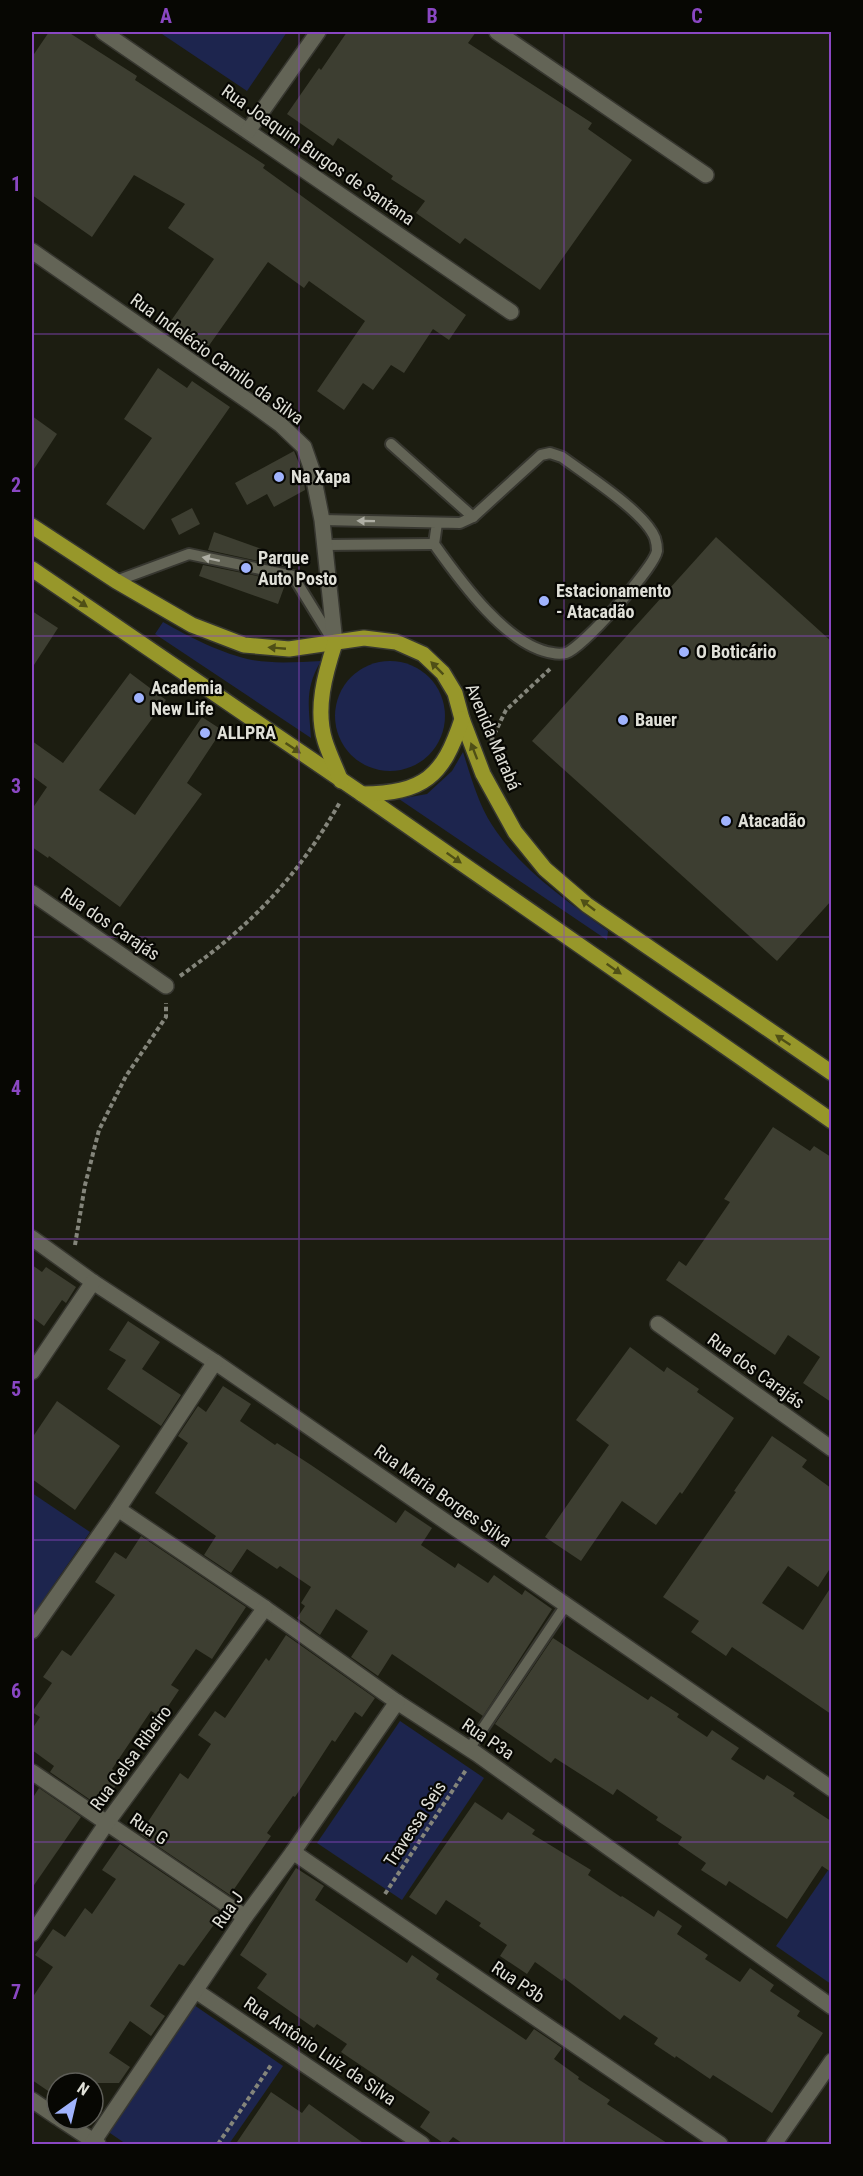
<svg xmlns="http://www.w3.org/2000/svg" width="863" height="2176" font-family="'Roboto Condensed',sans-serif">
  <rect width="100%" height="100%" fill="#1c1d11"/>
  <g fill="#1d254e">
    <path d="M159,32H287L247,91Z"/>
    <path d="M163,622C189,637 223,654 252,660C274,664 299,662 321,661C304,689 309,707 311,738L155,634Z"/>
    <circle cx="390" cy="716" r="55"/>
    <path d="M463,752C471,777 478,803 492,825C521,870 566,900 608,931L607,940L399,799L427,794L452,771Z"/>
    <path d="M32,1493L90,1532L32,1616Z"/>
    <path d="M400,1721L484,1778L402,1900L317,1843Z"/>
    <path d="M831,1866V1984L776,1946Z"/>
    <path d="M194,2005L283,2066L229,2144H126L107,2131Z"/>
  </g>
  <g fill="#3d3e31">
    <path d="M49,32H68L137,76L135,80L265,165L263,168L466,315L449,340L433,329L404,373L391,365L373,390L363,383L344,410L317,391L365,321L309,281L304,288L268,262L203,354L166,328L214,259L168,228L185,204L134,175L92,237L32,195V57Z"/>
    <path d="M347,32H476L468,43L592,123L588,129L632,160L540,290L465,238L460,244L416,213L425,201L391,179L393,176L338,138L333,146L287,114L319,68L321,70Z"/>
    <path d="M158,368L187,388L192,381L230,407L144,530L106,504L152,438L124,419Z"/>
    <path d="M32,416L57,434L32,472Z"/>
    <path d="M294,451L303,473L305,490L274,507L267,494L247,505L235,483Z"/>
    <path d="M192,508L200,524L179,535L171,519Z"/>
    <path d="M214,532L293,560L291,568L208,550Z"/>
    <path d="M716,537L831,641V901L777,961L532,741Z"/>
    <path d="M203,565L286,582L278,604L199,576Z"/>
    <path d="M32,611L58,628L32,668Z"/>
    <path d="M130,673L166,700L99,790L135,815L202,717L222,730L187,783L202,794L120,907L49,856L48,858L32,847V809L47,787L32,776V741L63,763Z"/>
    <path d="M773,1127L810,1151L814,1146L831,1157V1402L803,1383L820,1357L788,1335L775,1355L666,1280L679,1261L686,1266L730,1202L724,1199Z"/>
    <path d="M32,1265L42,1272L46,1267L76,1287L66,1303L62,1300L44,1326L32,1317Z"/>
    <path d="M128,1321L160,1342L142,1369L181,1395L161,1426L107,1389L126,1360L109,1350Z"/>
    <path d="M630,1347L664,1372L667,1367L699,1389L697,1392L734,1418L682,1494L680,1492L656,1525L622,1501L581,1561L545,1537L609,1445L576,1420Z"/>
    <path d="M223,1386L251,1404L240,1421L275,1445L277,1443L311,1465L396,1523L405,1510L432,1528L421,1545L455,1568L458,1563L488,1583L494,1575L522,1595L525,1590L552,1609L483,1716L392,1654L378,1676L351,1657L368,1631L336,1609L320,1635L297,1618L305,1606L301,1603L311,1587L280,1566L277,1569L247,1549L231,1573L204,1555L216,1536L155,1493L188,1443L178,1436L198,1406L206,1412Z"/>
    <path d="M57,1401L120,1446L75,1510L32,1479V1438Z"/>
    <path d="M772,1436L807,1460L802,1467L831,1488V1567L818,1587L788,1566L762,1603L803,1630L831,1587V1714L732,1647L726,1656L691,1632L699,1621L663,1597L736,1492L734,1491Z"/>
    <path d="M141,1536L246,1607L212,1659L196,1649L171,1685L179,1690L161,1717L151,1711L112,1769L122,1777L103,1804L94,1798L92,1801L50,1772L54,1766L32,1750V1729L40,1717L32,1712L52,1683L43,1677L62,1650L71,1656L115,1595L95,1582L115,1552L126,1559Z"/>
    <path d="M286,1635L375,1698L362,1717L355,1712L335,1742L332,1740L295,1797L293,1796L267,1833L271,1836L230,1895L140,1834L180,1773L188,1779L211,1744L198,1735L215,1711L225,1718L266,1658L269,1661Z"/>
    <path d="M553,1638L648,1700L651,1696L679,1714L677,1717L707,1737L712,1730L739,1748L731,1759L764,1780L767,1775L795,1793L793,1796L831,1821V1872L822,1866L787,1919L729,1881L726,1886L701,1870L706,1863L678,1844L682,1837L656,1820L658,1817L617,1789L613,1795L555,1758L551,1763L495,1724Z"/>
    <path d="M39,1788L81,1817L32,1888V1799Z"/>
    <path d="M475,1802L502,1820L508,1812L535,1830L532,1834L591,1870L588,1875L621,1897L622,1896L654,1917L658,1910L682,1926L677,1934L708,1955L705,1959L740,1982L750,1968L774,1985L770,1991L800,2011L797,2016L823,2033L772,2113L713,2075L710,2079L676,2056L675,2058L654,2044L658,2038L624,2015L620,2020L564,1978L562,1981L535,1962L527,1974L500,1956L507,1945L479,1926L481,1923L446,1900L436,1915L409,1897Z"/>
    <path d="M120,1844L219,1911L217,1912L221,1915L184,1966L179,1964L150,2006L165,2016L151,2036L130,2021L109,2053L130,2067L119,2083H57V2097L32,2080V1998L53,1967L35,1955L53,1929L65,1937L85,1908L92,1914L116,1879L102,1870Z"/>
    <path d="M296,1868L324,1886L315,1900L407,1963L412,1955L439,1974L436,1979L526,2040L534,2029L562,2048L554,2059L579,2077L578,2079L610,2100L607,2104L670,2145H465L453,2137L446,2145L420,2127L430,2112L341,2052L347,2044L317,2024L314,2028L257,1988L267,1974L240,1955Z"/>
    <path d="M271,2092L302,2113L309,2104L366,2145H235Z"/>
  </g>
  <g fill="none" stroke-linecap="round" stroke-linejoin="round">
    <g stroke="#373730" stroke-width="14">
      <g id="service">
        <path d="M391,444L473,517"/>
        <path d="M322,520L460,523L473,517L541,455L550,453L562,457C585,474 645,512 655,538C656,541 657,548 657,551C654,568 583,647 566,653C563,654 556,654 553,653C507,647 459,579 434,544L437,523"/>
        <path d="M324,545L434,544"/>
        <path d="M116,581L189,554L293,576L333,641"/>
        <path d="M469,1749L566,1605"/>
      </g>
    </g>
    <g stroke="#373730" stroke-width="18">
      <g id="minor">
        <path d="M103,32L511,312"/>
        <path d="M497,32L706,175"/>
        <path d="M248,131L318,32"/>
        <path d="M32,251L251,403L281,425L304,447L312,470L322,520L335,643"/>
        <path d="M32,893L166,986"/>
        <path d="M32,1238L93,1282L215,1362L832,1789"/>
        <path d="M658,1324L832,1449"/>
        <path d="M32,1372L93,1282"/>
        <path d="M118,1509L265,1608L397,1702L477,1754L832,2007"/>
        <path d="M32,1631L118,1509L215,1362"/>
        <path d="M32,1772L245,1917"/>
        <path d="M293,1852L720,2144"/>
        <path d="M32,1934L106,1824L265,1608"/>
        <path d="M196,1991L422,2144"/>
        <path d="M32,2100L57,2117"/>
        <path d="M60,2119L98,2144"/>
        <path d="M93,2142L245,1917L293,1852L397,1702"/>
        <path d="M774,2144L832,2061"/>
      </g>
    </g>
    <g stroke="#373730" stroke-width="18">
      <g id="primary">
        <path d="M32,526L116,581L192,625L244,645L289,649L364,638L396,642L423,654L443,673L455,693L462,719L483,774L515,832L545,869L587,905L832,1073"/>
        <path d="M32,569L362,794L832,1121"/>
        <path d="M335,643C325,674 315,709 325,741C329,754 336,768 341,781"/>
        <path d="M362,794C424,793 443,777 462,719"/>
      </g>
    </g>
    <g stroke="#84857b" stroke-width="4" stroke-dasharray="4.5 3" stroke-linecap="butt">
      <path d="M491,741L506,710L550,669"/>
      <path d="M180,976C251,926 297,878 340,802"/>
      <path d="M75,1245L85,1185L99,1130L126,1076L166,1017V1003"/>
      <path d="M385,1894L466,1770"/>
      <path d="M218,2144L271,2065"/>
    </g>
    <use href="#service" stroke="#636456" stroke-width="10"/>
    <use href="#minor" stroke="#636456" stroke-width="15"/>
    <use href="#primary" stroke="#97972a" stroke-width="15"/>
  </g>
  <defs><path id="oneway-solid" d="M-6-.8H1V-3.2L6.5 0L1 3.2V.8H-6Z" transform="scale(1.5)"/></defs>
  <g fill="#aeaea4">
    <use href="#oneway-solid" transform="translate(366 521) rotate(-179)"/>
    <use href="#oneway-solid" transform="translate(211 559) rotate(-168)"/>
  </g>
  <g fill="#4f4f16">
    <use href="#oneway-solid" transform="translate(80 602) rotate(34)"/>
    <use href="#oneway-solid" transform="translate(277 648) rotate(-175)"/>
    <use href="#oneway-solid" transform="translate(437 668) rotate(-135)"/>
    <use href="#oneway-solid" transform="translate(293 748) rotate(34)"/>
    <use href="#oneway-solid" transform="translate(474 751) rotate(-111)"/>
    <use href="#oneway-solid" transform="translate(454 858) rotate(35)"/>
    <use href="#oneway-solid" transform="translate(588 905) rotate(-142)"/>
    <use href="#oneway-solid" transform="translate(614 969) rotate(35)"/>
    <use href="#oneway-solid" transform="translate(783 1040) rotate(-146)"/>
  </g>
  <path fill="none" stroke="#8a47c3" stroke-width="1.5" stroke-opacity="0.55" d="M299,32V2144M564,32V2144M32,334H832M32,636H832M32,937H832M32,1239H832M32,1540H832M32,1842H832"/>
  <g fill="#a0b3fd" stroke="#070703" stroke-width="2">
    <circle cx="279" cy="477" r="6"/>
    <circle cx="246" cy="568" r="6"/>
    <circle cx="544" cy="601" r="6"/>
    <circle cx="684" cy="652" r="6"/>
    <circle cx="139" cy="698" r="6"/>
    <circle cx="623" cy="720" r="6"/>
    <circle cx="205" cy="733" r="6"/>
    <circle cx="726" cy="821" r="6"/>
  </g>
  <g text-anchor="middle" stroke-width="4.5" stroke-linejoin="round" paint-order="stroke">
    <g font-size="18" fill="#e0e0d8" stroke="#070703">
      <text transform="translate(318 155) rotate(35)" y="6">Rua Joaquim Burgos de Santana</text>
      <text transform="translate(217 359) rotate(36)" y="6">Rua Indelécio Camilo da Silva</text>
      <text transform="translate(493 737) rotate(67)" y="6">Avenida Marabá</text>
      <text transform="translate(110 924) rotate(34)" y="6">Rua dos Carajás</text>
      <text transform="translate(756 1371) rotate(36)" y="6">Rua dos Carajás</text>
      <text transform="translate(443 1496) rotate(35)" y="6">Rua Maria Borges Silva</text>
      <text transform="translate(488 1739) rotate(34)" y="6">Rua P3a</text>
      <text transform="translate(131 1758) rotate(-54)" y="6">Rua Celsa Ribeiro</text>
      <text transform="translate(415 1824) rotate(-57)" y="6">Travessa Seis</text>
      <text transform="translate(149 1829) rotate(34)" y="6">Rua G</text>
      <text transform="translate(228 1910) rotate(-55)" y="6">Rua J</text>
      <text transform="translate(518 1982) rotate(34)" y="6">Rua P3b</text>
      <text transform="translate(320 2051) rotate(34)" y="6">Rua Antônio Luiz da Silva</text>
    </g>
    <g font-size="18" font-weight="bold" fill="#e0e0d8" stroke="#070703" text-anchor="start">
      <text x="291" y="483">Na Xapa</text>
      <text x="258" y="564">Parque<tspan x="258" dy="21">Auto Posto</tspan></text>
      <text x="556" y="597">Estacionamento<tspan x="556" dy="21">- Atacadão</tspan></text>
      <text x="696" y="658">O Boticário</text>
      <text x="151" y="694">Academia<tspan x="151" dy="21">New Life</tspan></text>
      <text x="635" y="726">Bauer</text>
      <text x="217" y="739">ALLPRA</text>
      <text x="738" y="827">Atacadão</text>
    </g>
  </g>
  <rect width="863" height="2176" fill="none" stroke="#070703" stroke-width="66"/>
  <g transform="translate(75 2101) rotate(34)"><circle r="28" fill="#070703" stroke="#5e5e58" stroke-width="1.5"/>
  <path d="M0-4.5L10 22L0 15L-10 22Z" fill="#a0b3fd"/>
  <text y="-9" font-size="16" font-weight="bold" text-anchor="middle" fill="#e0e0d8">N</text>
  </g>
  <rect x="33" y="33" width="797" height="2110" fill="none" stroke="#8a47c3" stroke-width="2"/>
  <g font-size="20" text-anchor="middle" font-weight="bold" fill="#8a47c3">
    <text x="166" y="23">A</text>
    <text x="432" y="23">B</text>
    <text x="697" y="23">C</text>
    <text x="16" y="191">1</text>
    <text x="16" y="492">2</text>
    <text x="16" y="793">3</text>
    <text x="16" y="1095">4</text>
    <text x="16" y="1396">5</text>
    <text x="16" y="1698">6</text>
    <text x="16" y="1999">7</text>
  </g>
</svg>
